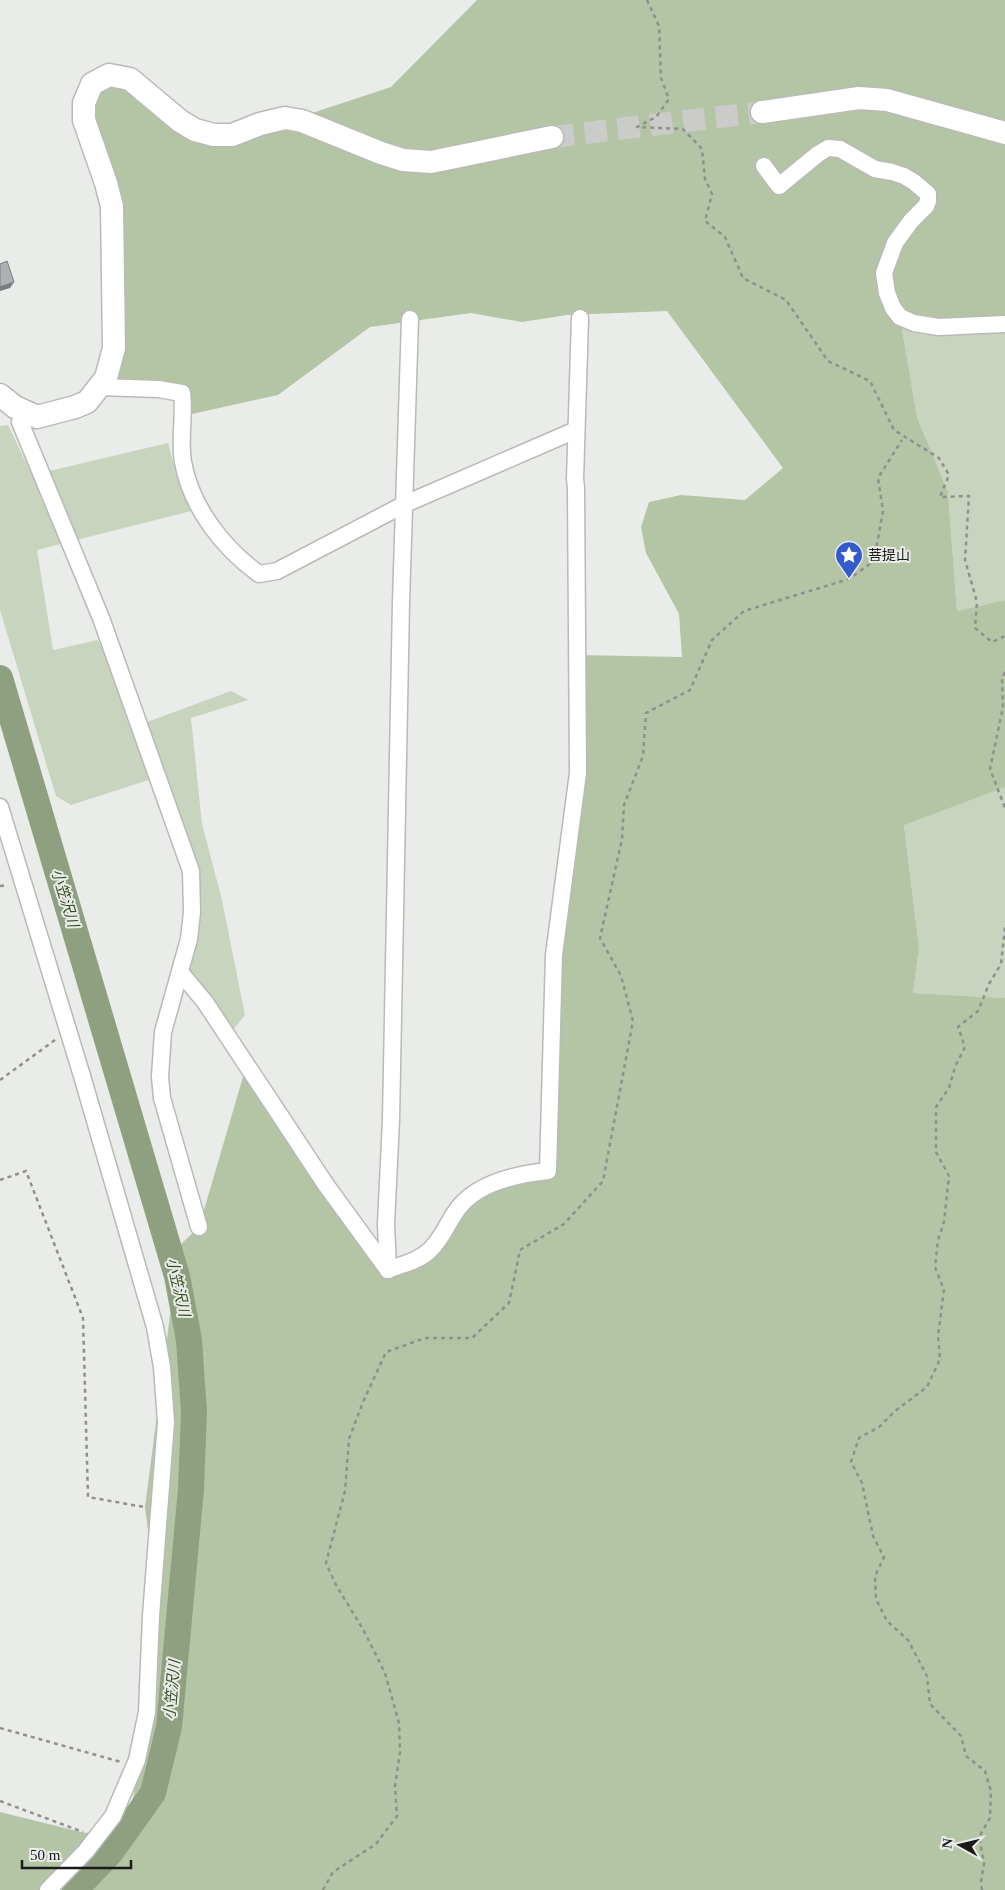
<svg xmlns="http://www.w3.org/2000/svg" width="1005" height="1890" font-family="'Times New Roman','Noto Sans JP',serif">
  <rect width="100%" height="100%" fill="#eaece9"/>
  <g fill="#c8d4be">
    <path d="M900,317L1005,324V600L957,611L948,492L917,417Z"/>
    <path d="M8,425L32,475L168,443L176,473L191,511L37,550L53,650L98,640L139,725L231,691L248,700L191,718L202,824L222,900L245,1015L228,1036L184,976L201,907L158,777L71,805L56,796L0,610V426Z"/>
    <path d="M1005,785V998L913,993L919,948L904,824Z"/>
  </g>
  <path fill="#b4c5a5" d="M477,0H1005V324L900,317L917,417L948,492L957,611L1005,600V787L904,825L919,948L913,993L1005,998V1890H0V1812L85,1833L129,1825L144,1725L149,1539L145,1507L179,1246L199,1227L245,1070L388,1269L428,1251L476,1191L548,1171L554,955L578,773L577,655L682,657L679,614L646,553L641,527L649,502L681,495L745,500L783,468L667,311L567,315L522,322L471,313L370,327L278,395L183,416L182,393L105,388L113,253L84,103L109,75L215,145L391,87Z"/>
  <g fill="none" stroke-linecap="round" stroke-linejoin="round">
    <path stroke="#8fa081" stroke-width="26" d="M0,678L177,1276L189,1340L194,1412L191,1489L169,1727L153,1793L111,1852L75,1890"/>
    <path stroke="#cbccca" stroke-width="22" stroke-dasharray="22 11" stroke-linecap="butt" d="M552,137L762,112"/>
    <g stroke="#b8bab6" stroke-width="19">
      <g id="street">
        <path d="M764,166L779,186L818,154L828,148L840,149L875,169L892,172L904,176L914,182L928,194V201L926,206L911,221L895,243L884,273L887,293L893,308L900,317L914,323L938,327L1005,324"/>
        <path d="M99,387L158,389L182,393C185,415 179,439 183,462C191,507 223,548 259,574L277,571L405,504L576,430"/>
        <path d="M20,422L101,618L191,871L192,912L189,939L163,1032L160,1077L162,1098L199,1227"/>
        <path d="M0,807L82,1076L155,1327L162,1367L166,1422L151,1616L147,1712L137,1760L113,1816L86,1851L48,1890"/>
        <path d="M180,972L205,1002L326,1185L388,1270"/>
        <path d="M388,1270C403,1264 419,1261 430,1250C443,1238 449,1219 460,1206C480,1182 519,1174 548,1171L554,955L578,773L576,488L575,479L580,318"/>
        <path d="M388,1270L386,1224L391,1120L401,602L410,319"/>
      </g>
    </g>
    <g stroke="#b8bab6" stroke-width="25">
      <g id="secondary">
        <path d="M762,112L859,98L887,100L1005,133"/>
        <path d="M0,395L15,407L37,417L75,407L87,402L106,378L114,348L112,206L106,183L84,120V103L92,84L109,75L130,79L180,121L195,130L214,135H232L260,124L285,118L302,121L381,153L403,160L431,162L552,137"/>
      </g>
    </g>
    <g stroke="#8f908e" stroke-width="2.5" stroke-dasharray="4 4" stroke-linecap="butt">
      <path d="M647,0L659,26L661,78L669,99L656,117L637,127L683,129L702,149L705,179L712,194L705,221L725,237L743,278L786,300L828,361L870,381L894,430L939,458L949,475L940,497L969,496L965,560L977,602L975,628L992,642L1005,636"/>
      <path d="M1005,672L1002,678L1003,707L990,769L1005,808"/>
      <path d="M0,886L8,885"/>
      <path d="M0,1080L55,1040"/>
      <path d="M0,1180L26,1171L83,1318L88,1497L144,1507"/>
      <path d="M0,1728L121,1762"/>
      <path d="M0,1801L83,1832"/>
      <path d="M323,1890L333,1872L376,1844L397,1816L395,1786L400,1752L399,1723L385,1673L364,1631L336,1585L326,1563L345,1491L349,1439L363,1402L386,1352L425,1338H472L509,1303L520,1250L564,1224L603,1181L633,1021L621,976L600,938L622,839L624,805L643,756L646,713L690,690L712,640L744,611L849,579L874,561L883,511L878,478L902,440"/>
      <path d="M982,1890L981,1882L984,1863L979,1837L990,1818L991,1791L985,1771L966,1756L961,1736L930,1704L927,1676L908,1640L887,1621L876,1599L875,1576L884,1557L873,1536L862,1483L851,1462L859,1438L879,1427L895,1411L927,1387L940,1359L938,1336L944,1290L935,1267L938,1240L944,1222L949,1176L936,1152V1107L949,1088L955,1067L965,1047L958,1027L978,1011L989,984L1001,964L1005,927"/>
    </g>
    <use href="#street" stroke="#fff" stroke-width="16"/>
    <use href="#secondary" stroke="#fff" stroke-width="22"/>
  </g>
  <path fill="#7a7b7e" d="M14,282L10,288L0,291V287Z"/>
  <path fill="#afb0b4" stroke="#7a7b7e" d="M7,261L14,282L0,287V264Z"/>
  <defs>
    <g id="sight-pin" transform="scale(1.4375)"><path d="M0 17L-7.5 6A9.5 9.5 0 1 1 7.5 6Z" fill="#345bcb" stroke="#eaece9"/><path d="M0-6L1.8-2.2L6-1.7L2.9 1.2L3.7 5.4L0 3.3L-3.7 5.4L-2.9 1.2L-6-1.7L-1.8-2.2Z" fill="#fff"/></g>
  </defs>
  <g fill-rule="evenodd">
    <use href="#sight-pin" x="849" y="555"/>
  </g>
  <g text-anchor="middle" stroke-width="4" stroke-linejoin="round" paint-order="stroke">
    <g font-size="14" fill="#1a1a19" stroke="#eaece9" text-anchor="start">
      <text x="868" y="560">菩提山</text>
    </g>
    <g font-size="15" font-style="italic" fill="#384f20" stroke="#eaece9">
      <text transform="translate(65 898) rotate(73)" y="5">小笠沢川</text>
      <text transform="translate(178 1287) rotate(77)" y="5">小笠沢川</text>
      <text transform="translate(172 1690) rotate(-85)" y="5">小笠沢川</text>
    </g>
  </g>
  <g transform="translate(960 1845) rotate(278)" stroke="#eaece9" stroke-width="4" paint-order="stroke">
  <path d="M0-4L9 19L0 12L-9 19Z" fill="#1a1a19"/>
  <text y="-8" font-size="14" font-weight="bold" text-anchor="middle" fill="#1a1a19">N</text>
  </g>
  <path d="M22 1860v8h109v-8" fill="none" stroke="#1a1a19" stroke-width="2.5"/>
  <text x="30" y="1860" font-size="15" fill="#1a1a19" stroke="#eaece9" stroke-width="4" paint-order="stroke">50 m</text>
</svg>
